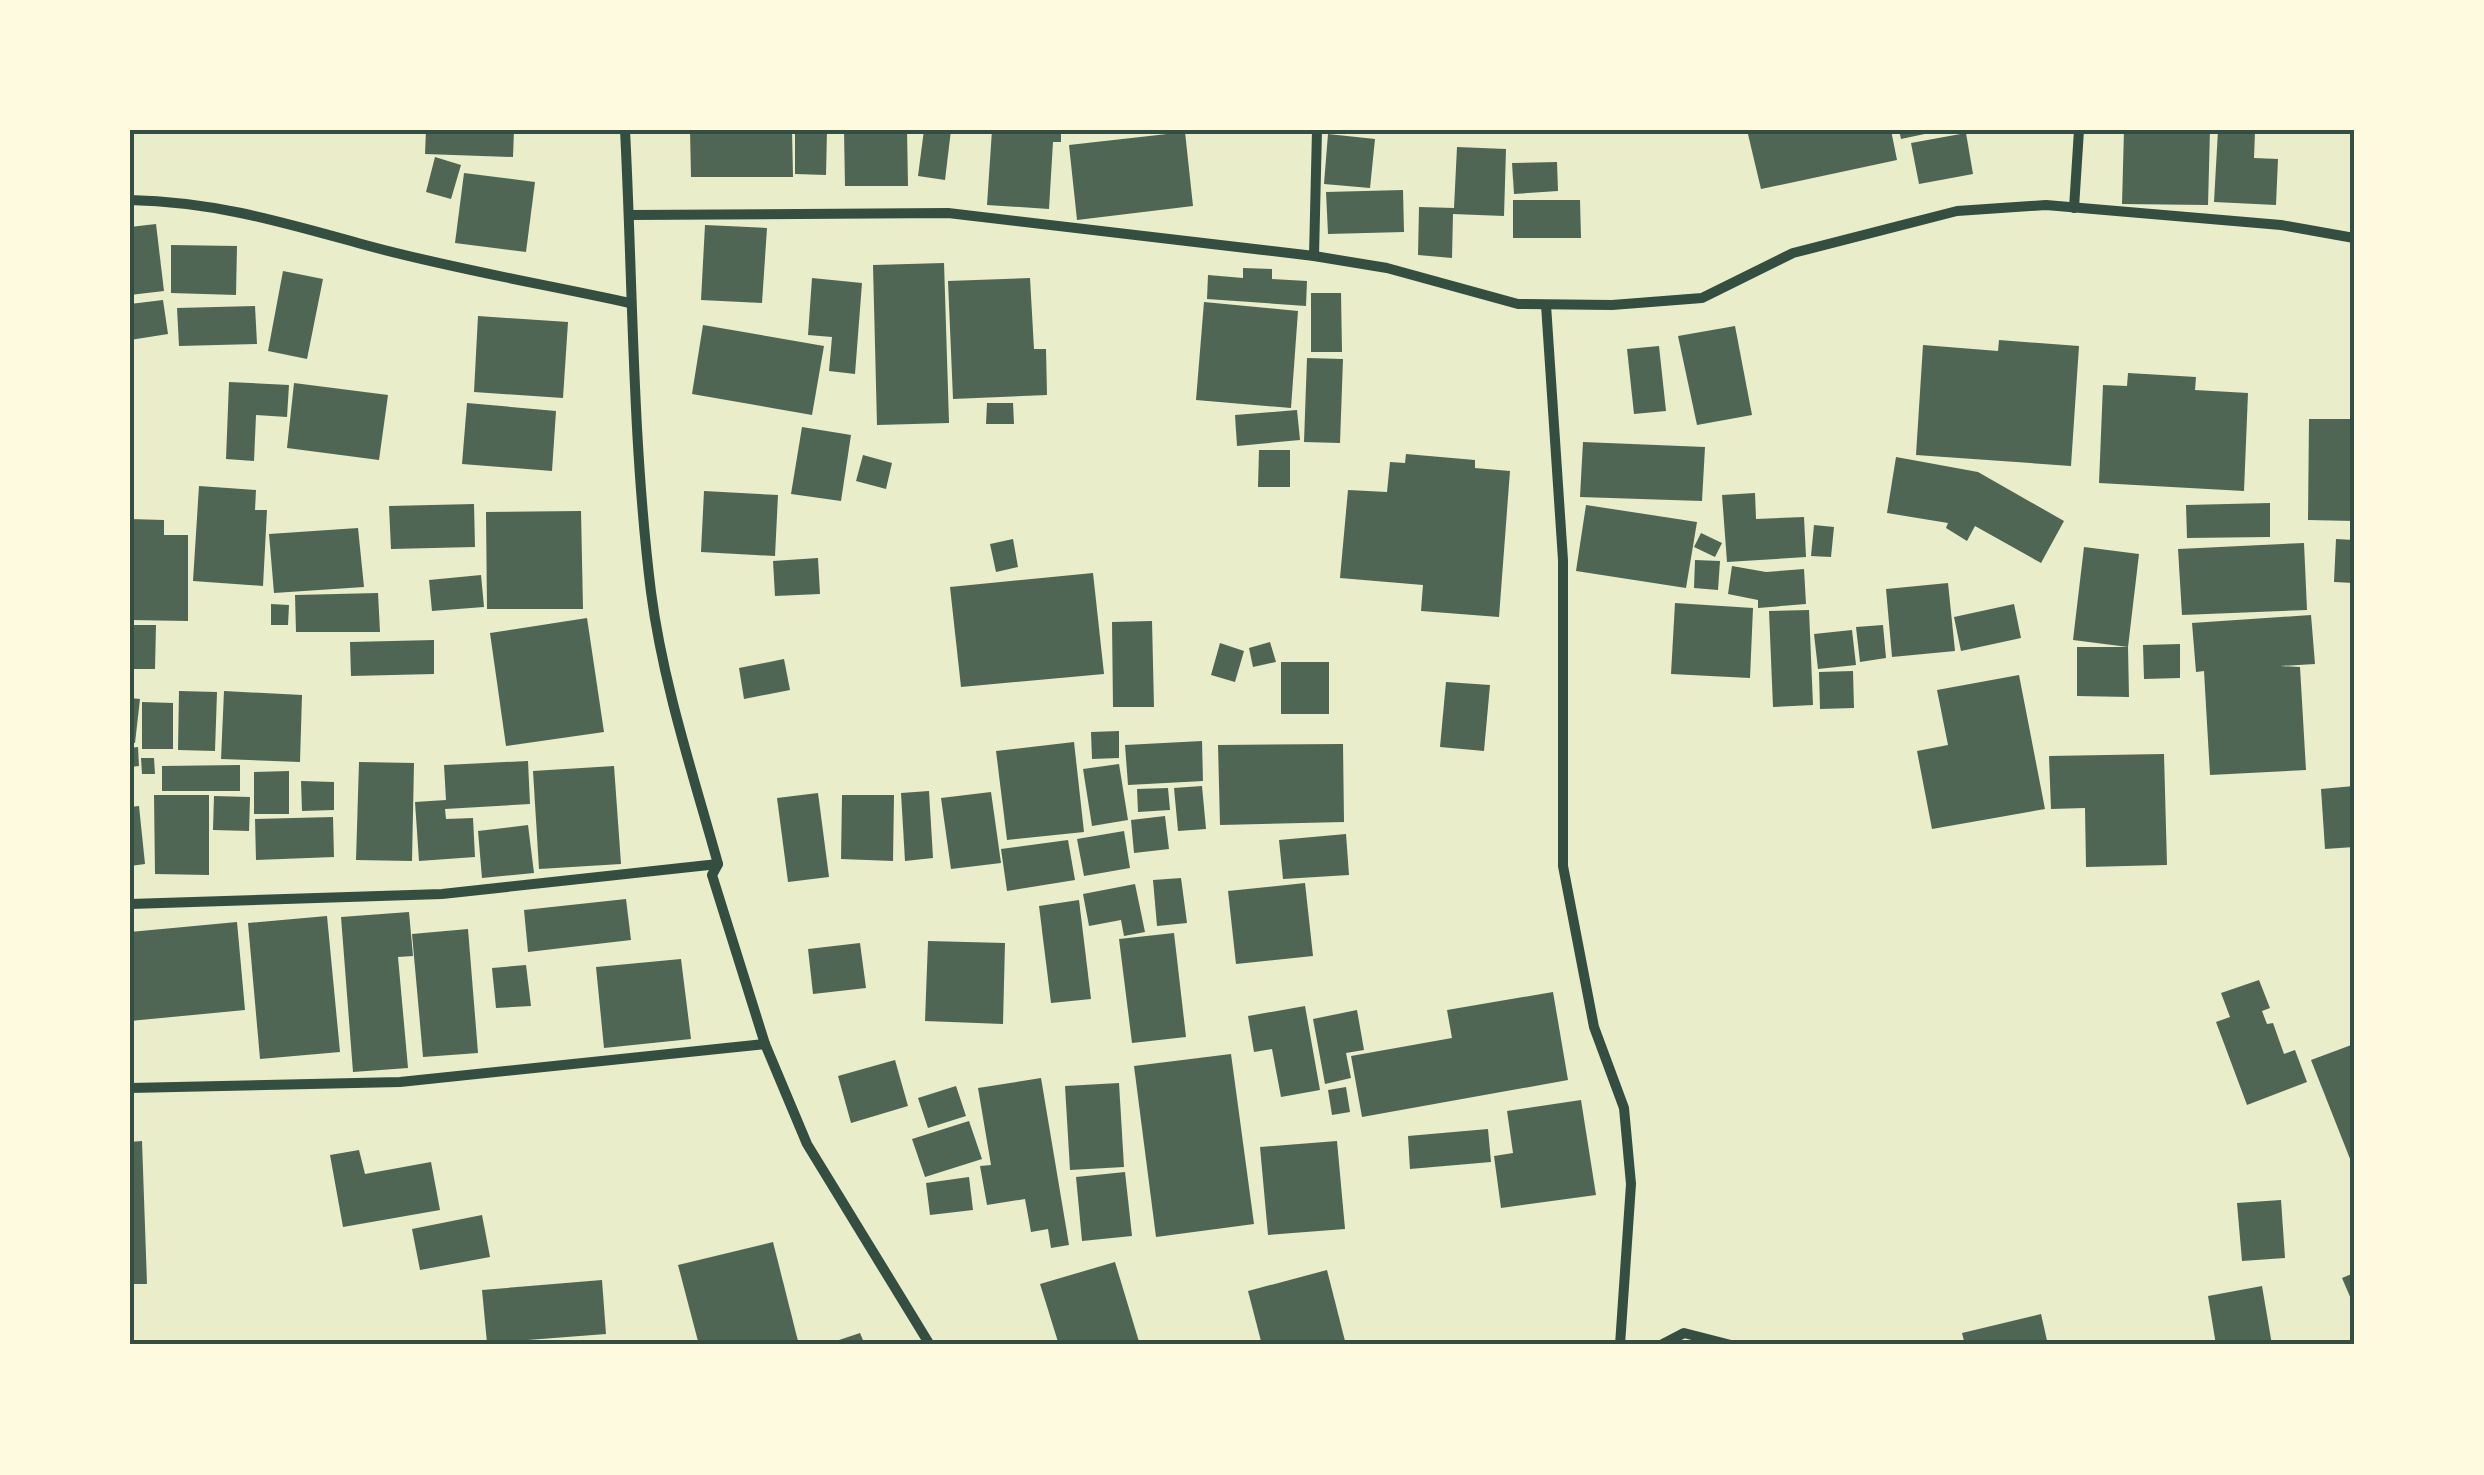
<svg xmlns="http://www.w3.org/2000/svg" width="2484" height="1475" font-family="'Fira Sans',sans-serif">
  <rect width="100%" height="100%" fill="#e9edc9"/>
  <g fill="#4f6655">
    <path d="M426,130H514L513,157L425,154Z"/>
    <path d="M690,130H792L793,177H691Z"/>
    <path d="M795,130H827L826,175L795,174Z"/>
    <path d="M844,130H907L908,186H845Z"/>
    <path d="M924,130H951L945,180L918,176Z"/>
    <path d="M992,130H1061V142H1053L1049,209L987,205Z"/>
    <path d="M1747,130H1891L1897,160L1761,189Z"/>
    <path d="M1899,130H1934V132L1901,139Z"/>
    <path d="M2124,130H2210L2208,205L2122,204Z"/>
    <path d="M2218,130L2255,132L2254,158L2278,159L2276,205L2214,202Z"/>
    <path d="M1185,132L1193,206L1077,220L1069,145Z"/>
    <path d="M1966,133L1973,174L1919,184L1911,143Z"/>
    <path d="M1328,134L1375,139L1370,188L1324,184Z"/>
    <path d="M1457,147L1506,149L1504,216L1453,214L1452,258L1418,255L1419,207L1454,208Z"/>
    <path d="M435,157L461,165L451,199L426,192Z"/>
    <path d="M1557,162L1558,191L1514,194L1512,163Z"/>
    <path d="M464,173L535,182L526,252L455,243Z"/>
    <path d="M1403,190L1404,232L1328,234L1326,192Z"/>
    <path d="M1513,200H1580L1581,238H1513Z"/>
    <path d="M156,224L164,291L130,295V227Z"/>
    <path d="M705,225L767,228L762,303L701,300Z"/>
    <path d="M171,245L237,246L236,295L171,293Z"/>
    <path d="M944,263L949,423L877,425L873,265Z"/>
    <path d="M1243,268L1272,269V279L1307,281L1306,306L1207,299L1208,275L1243,278Z"/>
    <path d="M283,271L323,279L307,359L268,351Z"/>
    <path d="M812,278L862,283L855,374L829,371L832,337L808,335Z"/>
    <path d="M1030,278L1034,349H1046L1047,395L953,399L948,281Z"/>
    <path d="M1311,293H1341L1342,352H1311Z"/>
    <path d="M163,300L168,334L130,340V304Z"/>
    <path d="M1204,302L1298,311L1291,408L1196,400Z"/>
    <path d="M255,306L257,344L179,346L177,308Z"/>
    <path d="M478,316L568,322L563,398L474,392Z"/>
    <path d="M703,325L824,346L812,415L692,394Z"/>
    <path d="M1735,326L1752,415L1697,425L1678,336Z"/>
    <path d="M1999,340L2079,346L2071,466L1916,455L1923,345L1998,351Z"/>
    <path d="M1659,346L1666,411L1634,414L1627,349Z"/>
    <path d="M1307,358L1343,359L1340,443L1304,442Z"/>
    <path d="M2128,373L2196,377L2195,390L2248,393L2244,491L2099,483L2103,385L2127,386Z"/>
    <path d="M229,382L289,385L287,417L256,415L254,461L226,459Z"/>
    <path d="M294,383L388,395L379,460L287,448Z"/>
    <path d="M467,403L556,411L552,471L462,464Z"/>
    <path d="M987,403H1013L1014,424H986Z"/>
    <path d="M1297,410L1300,440L1237,446L1235,415Z"/>
    <path d="M2309,419H2354V521L2308,520Z"/>
    <path d="M802,427L851,435L841,501L791,494Z"/>
    <path d="M1583,442L1705,447L1702,501L1580,497Z"/>
    <path d="M1259,450H1290V487H1258Z"/>
    <path d="M1406,454L1475,460V468L1510,471L1499,617L1421,611L1423,585L1340,578L1348,490L1387,492L1390,462L1405,463Z"/>
    <path d="M863,455L892,463L886,489L856,481Z"/>
    <path d="M1896,457L1978,472L2064,521L2041,563L1975,526L1967,541L1946,528L1948,523L1887,513Z"/>
    <path d="M199,486L256,490L255,510H267L263,586L193,581Z"/>
    <path d="M704,491L778,495L775,556L701,552Z"/>
    <path d="M1755,493L1756,519L1804,517L1806,557L1727,562L1722,495Z"/>
    <path d="M2270,503V537L2187,538L2186,505Z"/>
    <path d="M474,504L475,547L391,549L389,506Z"/>
    <path d="M1586,505L1697,522L1686,588L1576,571Z"/>
    <path d="M581,511L583,609H487L486,512Z"/>
    <path d="M130,519L164,520V535H188V621L130,620Z"/>
    <path d="M1814,525L1834,527L1831,557L1811,556Z"/>
    <path d="M358,528L364,587L274,593L269,534Z"/>
    <path d="M1701,533L1722,543L1715,557L1694,547Z"/>
    <path d="M1013,539L1018,567L996,572L990,544Z"/>
    <path d="M2336,539L2354,540V583L2334,582Z"/>
    <path d="M2304,543L2307,610L2182,615L2178,549Z"/>
    <path d="M2084,547L2139,554L2128,647L2129,697L2077,696V647H2128L2073,640Z"/>
    <path d="M818,558L820,594L775,596L773,561Z"/>
    <path d="M1695,560L1720,561L1718,590L1694,588Z"/>
    <path d="M1732,566L1766,572L1804,569L1806,604L1758,608V600L1728,594Z"/>
    <path d="M1093,573L1104,674L961,687L950,587Z"/>
    <path d="M481,575L484,607L432,611L429,580Z"/>
    <path d="M1948,583L1955,651L1892,657L1886,589Z"/>
    <path d="M378,593L380,632H296L295,595Z"/>
    <path d="M1675,603L1753,608L1750,678L1671,674Z"/>
    <path d="M271,604L289,605L288,625H271Z"/>
    <path d="M2014,604L2021,638L1961,651L1954,617Z"/>
    <path d="M1809,610L1813,705L1773,707L1769,611Z"/>
    <path d="M2311,615L2315,664L2280,666L2300,667L2306,770L2210,775L2204,671L2196,672L2192,623Z"/>
    <path d="M587,618L604,732L506,746L490,633Z"/>
    <path d="M1152,621L1154,707H1113L1112,622Z"/>
    <path d="M130,625H156L155,669H130Z"/>
    <path d="M1883,625L1886,658L1860,662L1856,627Z"/>
    <path d="M1852,630L1856,665L1818,669L1814,634Z"/>
    <path d="M434,640V674L351,676L350,642Z"/>
    <path d="M1270,642L1276,662L1253,667L1249,648Z"/>
    <path d="M1220,643L1244,651L1235,682L1211,675Z"/>
    <path d="M2180,644V678L2144,679L2143,645Z"/>
    <path d="M784,659L790,690L744,699L739,668Z"/>
    <rect x="1281" y="662" width="48" height="52"/>
    <path d="M1853,671L1854,708L1820,709L1819,672Z"/>
    <path d="M2019,675L2045,809L1932,829L1917,751L1948,745L1937,690Z"/>
    <path d="M1446,682L1490,685L1484,751L1440,747Z"/>
    <path d="M179,691L217,692L215,751L178,750Z"/>
    <path d="M224,691L302,695L300,762L221,759Z"/>
    <path d="M130,698L140,699L135,743L130,742Z"/>
    <path d="M142,702L173,703V749H142Z"/>
    <path d="M1119,731V758L1092,759L1091,732Z"/>
    <path d="M1202,741L1203,781L1128,785L1125,745Z"/>
    <path d="M1074,742L1084,832L1007,840L996,751Z"/>
    <path d="M1343,744L1344,822L1220,825L1218,745Z"/>
    <path d="M138,747L139,766L130,767V748Z"/>
    <path d="M2164,754L2167,865L2086,867L2085,808L2051,809L2049,756Z"/>
    <path d="M141,758H154L155,774H142Z"/>
    <path d="M528,761L530,804L445,809L446,819L473,818L475,857L419,861L415,802L446,800L444,765Z"/>
    <path d="M359,762L414,763L412,861L356,860Z"/>
    <path d="M1119,764L1128,820L1092,826L1083,769Z"/>
    <path d="M240,765V791H162V766Z"/>
    <path d="M614,766L621,864L539,869L533,771Z"/>
    <path d="M289,771V814H254V772Z"/>
    <path d="M301,781L334,782V810L302,811Z"/>
    <path d="M1202,786L1206,829L1178,831L1174,788Z"/>
    <path d="M2354,786V847L2325,849L2321,789Z"/>
    <path d="M1168,788L1170,810L1138,812L1137,789Z"/>
    <path d="M929,791L933,858L905,861L901,793Z"/>
    <path d="M991,792L1001,863L951,869L941,798Z"/>
    <path d="M818,793L829,877L788,882L777,798Z"/>
    <path d="M154,795H209V875L155,874Z"/>
    <path d="M842,795H894L893,861L841,859Z"/>
    <path d="M214,796L250,797L249,831L213,830Z"/>
    <path d="M139,806L145,864L130,866V807Z"/>
    <path d="M1165,816L1169,849L1134,853L1131,820Z"/>
    <path d="M333,817L334,857L256,860L255,819Z"/>
    <path d="M528,825L534,873L482,878L478,831Z"/>
    <path d="M1124,831L1130,868L1084,876L1077,839Z"/>
    <path d="M1346,834L1349,875L1283,879L1279,840Z"/>
    <path d="M1068,840L1075,880L1007,891L1001,849Z"/>
    <path d="M1181,878L1187,923L1157,926L1153,880Z"/>
    <path d="M1305,883L1313,956L1236,964L1228,891Z"/>
    <path d="M1135,884L1145,932L1124,936L1121,920L1089,926L1083,894Z"/>
    <path d="M626,899L631,940L528,952L524,910Z"/>
    <path d="M1079,900L1091,999L1051,1003L1039,906Z"/>
    <path d="M409,912L413,956L398,957L408,1068L353,1072L341,917Z"/>
    <path d="M327,916L340,1052L260,1059L248,923Z"/>
    <path d="M237,922L245,1010L130,1021V932Z"/>
    <path d="M468,929L478,1053L423,1057L412,934Z"/>
    <path d="M1174,933L1186,1037L1132,1043L1119,939Z"/>
    <path d="M928,941L1005,943L1003,1024L925,1021Z"/>
    <path d="M860,943L866,988L813,994L808,949Z"/>
    <path d="M681,959L691,1039L604,1048L596,967Z"/>
    <path d="M526,965L531,1006L496,1008L492,968Z"/>
    <path d="M2259,980L2270,1008L2262,1011L2267,1024L2273,1023L2284,1054L2295,1050L2307,1082L2247,1105L2216,1022L2230,1017L2221,993Z"/>
    <path d="M1553,992L1568,1080L1362,1117L1351,1056L1452,1038L1447,1010Z"/>
    <path d="M1305,1006L1320,1090L1281,1097L1272,1049L1254,1052L1248,1016Z"/>
    <path d="M1357,1010L1364,1050L1346,1053L1351,1078L1325,1084L1313,1019Z"/>
    <path d="M2354,1044V1169L2311,1060Z"/>
    <path d="M1231,1054L1254,1224L1156,1237L1134,1066Z"/>
    <path d="M895,1060L908,1106L851,1123L838,1076Z"/>
    <path d="M1041,1078L1069,1245L1051,1248L1048,1229L1031,1232L1025,1199L987,1205L980,1166L991,1165L978,1088Z"/>
    <path d="M1119,1083L1124,1167L1070,1170L1065,1086Z"/>
    <path d="M956,1086L966,1116L928,1128L918,1098Z"/>
    <path d="M1346,1087L1350,1112L1332,1115L1328,1090Z"/>
    <path d="M1581,1100L1596,1195L1501,1208L1494,1156L1513,1153L1507,1111Z"/>
    <path d="M969,1121L982,1159L925,1177L912,1139Z"/>
    <path d="M1488,1129L1491,1162L1410,1169L1408,1136Z"/>
    <path d="M142,1141L147,1284H130V1142Z"/>
    <path d="M1337,1141L1345,1229L1268,1235L1260,1147Z"/>
    <path d="M359,1150L365,1174L431,1162L440,1210L343,1227L330,1155Z"/>
    <path d="M1125,1172L1132,1236L1082,1241L1076,1177Z"/>
    <path d="M969,1177L973,1210L930,1215L926,1183Z"/>
    <path d="M2281,1200L2285,1258L2242,1261L2237,1203Z"/>
    <path d="M482,1215L490,1257L420,1270L412,1229Z"/>
    <path d="M773,1242L799,1345H699L678,1265Z"/>
    <path d="M1115,1262L1140,1345H1059L1040,1284Z"/>
    <path d="M1327,1270L1346,1345H1262L1248,1291Z"/>
    <path d="M2354,1273V1306L2342,1278Z"/>
    <path d="M602,1280L606,1334L487,1343L482,1290Z"/>
    <path d="M2262,1286L2272,1345H2216L2208,1296Z"/>
    <path d="M2041,1314L2048,1345H1965L1962,1333Z"/>
    <path d="M860,1333L865,1345H827V1344Z"/>
  </g>
  <g fill="none" stroke-linecap="round" stroke-linejoin="round">
    <g stroke="#344e41" stroke-width="10">
      <path d="M625,130C633,284 632,439 651,592C663,684 693,774 718,864L712,875L765,1044L807,1144L930,1345"/>
      <path d="M130,200C218,202 285,223 369,246C454,269 543,284 630,303"/>
      <path d="M2074,208L2079,130"/>
      <path d="M629,215L948,213L1314,256L1387,268L1518,304L1612,305L1702,298L1793,253L1957,211L2046,205L2281,225L2354,238"/>
      <path d="M1314,256L1317,130"/>
      <path d="M1546,305L1563,560V866L1594,1027L1624,1108L1631,1184L1620,1345"/>
      <path d="M130,904L442,894L718,864"/>
      <path d="M130,1088L400,1082L765,1044"/>
      <path d="M1661,1345L1684,1333L1731,1345"/>
    </g>
  </g>
  <rect width="2484" height="1475" fill="none" stroke="#fefae0" stroke-width="265"/>
  <rect x="132" y="132" width="2220" height="1210" fill="none" stroke="#344e41" stroke-width="4"/>
</svg>
